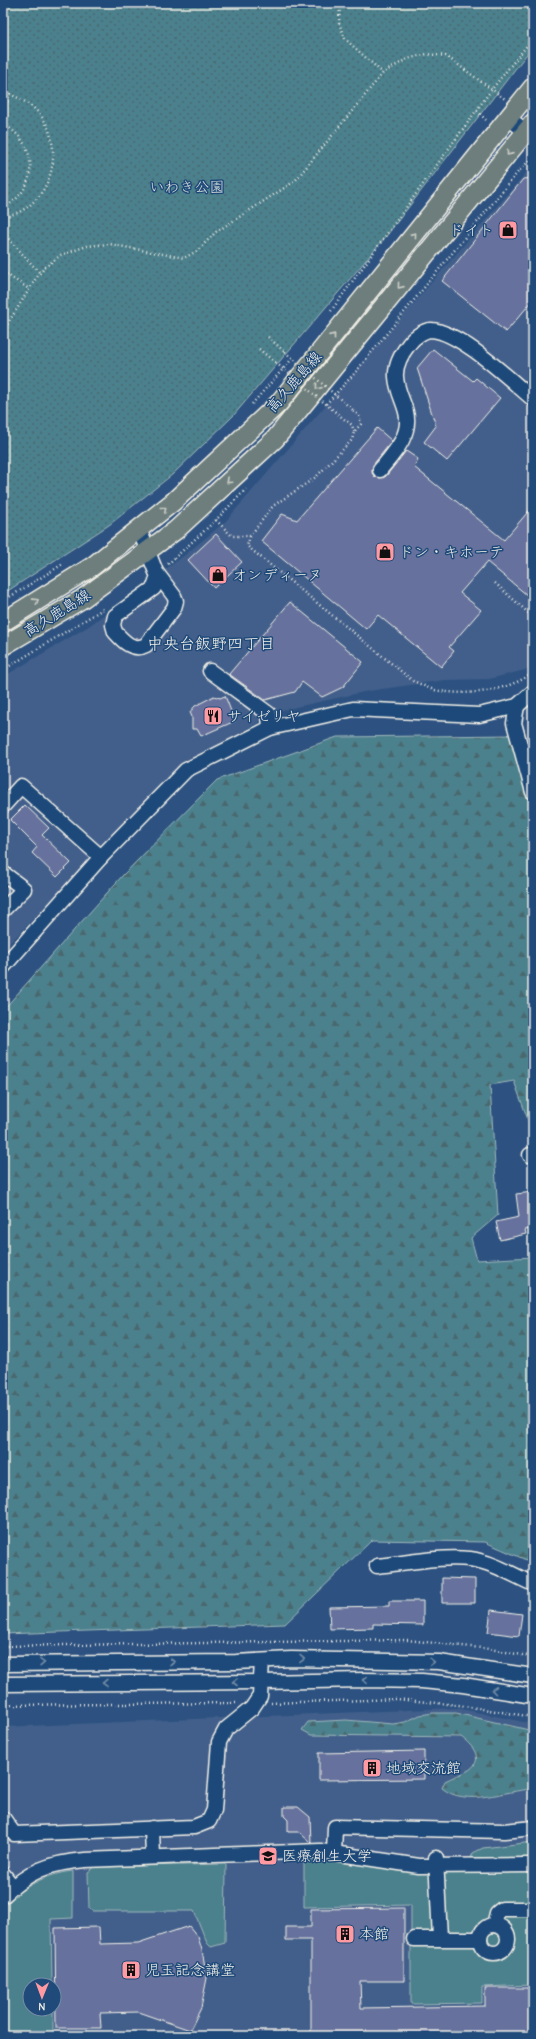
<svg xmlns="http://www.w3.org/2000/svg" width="536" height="2039" font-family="'Comic Neue','Klee One',sans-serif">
  <defs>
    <pattern id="forest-firs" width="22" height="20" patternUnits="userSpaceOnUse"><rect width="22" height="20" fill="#4b808d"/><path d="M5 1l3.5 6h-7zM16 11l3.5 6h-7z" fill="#4a676d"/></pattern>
    <pattern id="park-dots" width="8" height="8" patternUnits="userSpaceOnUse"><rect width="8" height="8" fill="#4b808d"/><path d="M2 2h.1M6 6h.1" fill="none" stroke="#4a676d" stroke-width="1.8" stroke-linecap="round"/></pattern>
  </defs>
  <rect width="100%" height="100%" fill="#2d5281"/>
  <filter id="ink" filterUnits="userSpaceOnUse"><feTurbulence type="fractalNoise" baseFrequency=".025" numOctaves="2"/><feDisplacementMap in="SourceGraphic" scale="8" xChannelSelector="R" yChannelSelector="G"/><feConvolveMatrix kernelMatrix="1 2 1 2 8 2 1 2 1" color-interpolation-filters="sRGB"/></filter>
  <g filter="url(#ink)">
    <g fill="#425f8b" fill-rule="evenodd">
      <path d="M533,165V665L525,670L489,679L445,680L368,691L278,711L181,767L3,950V677L89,626L185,555L226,521Z"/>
      <path d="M456,1708L533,1724V2036H3V1727ZM30,1985H54V2009H30Z"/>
    </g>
    <g fill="#4b808d" stroke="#a0b8ba">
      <path d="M533,1842V1858H471L473,1853L483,1848Z"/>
      <path d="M331,1858L533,1872V1985L482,1987V2003L411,2004V1905L304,1907V1859Z"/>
      <path d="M226,1864L225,1943L211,1947L207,1943L194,1911H92L89,1908L88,1872L95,1867Z"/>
      <path d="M73,1871V1918L51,1919L52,1985H30V2009H53V2036H3V1908C21,1887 46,1874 73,1871Z"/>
    </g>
    <g fill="url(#forest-firs)" stroke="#a0b8ba">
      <path d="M514,735L533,796V1134L514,1081L490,1085L498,1215L471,1238L477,1260L533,1257V1563L485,1542L372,1540L285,1624L3,1634V1010L123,875L217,780L337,737Z"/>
      <path d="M433,1713H456L533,1731V1789C506,1790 466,1808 442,1788L445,1781C452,1777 463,1774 469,1770C485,1759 472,1745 461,1737L311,1735L302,1730L308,1722L346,1720L393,1724L405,1722L420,1715Z"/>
    </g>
    <path fill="url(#park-dots)" stroke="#a0b8ba" d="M3,3H533V46L384,239L233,416L173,474L109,525L3,594Z"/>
    <g fill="#66729d" stroke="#f4f1e8">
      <path d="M533,178V300L506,332L442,281L523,179Z"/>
      <path d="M433,349L473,381L476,378L500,398L447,461L424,442L436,426L417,368Z"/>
      <path d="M377,428L392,441L373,465L372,473L375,477L383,478L386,476L406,451L418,459L414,467L504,540L533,506V600L487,562L460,593L481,610L449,647L454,651L441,667L378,615L366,629L261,541L282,514L297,520Z"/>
      <path d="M216,534L242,562L214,588L188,560Z"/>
      <path d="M290,602L363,662L343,687L322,697L302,682L295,692L265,700L229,674Z"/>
      <path d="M214,696L220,698L225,696L235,721L201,736L197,729H192V717L190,712L195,706Z"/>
      <path d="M25,805L49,828L42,835L71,863L57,877L32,853L37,847L10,820Z"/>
      <path d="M533,1192V1229L525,1230L526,1234L500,1240L496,1222L519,1217L516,1194Z"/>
      <path d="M442,1578L475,1579V1603H442Z"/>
      <path d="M389,1601H423V1625L373,1624V1628L330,1629L329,1607L389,1606Z"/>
      <path d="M491,1610L522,1614L519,1636L488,1632Z"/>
      <path d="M424,1751V1779L319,1780V1753Z"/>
      <path d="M284,1807H298L310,1817L311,1843L299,1832H288V1820L284,1816Z"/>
      <path d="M404,1908V1981H360L361,2008L485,2006V1988H533V2033L311,2036V1940H286V1927H311V1909Z"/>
      <path d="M189,1926L198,1937L202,1950L207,1978L201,2008L190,2030L138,2012L100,2013L101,2028H56L55,1928L99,1927L100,1944L138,1943Z"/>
    </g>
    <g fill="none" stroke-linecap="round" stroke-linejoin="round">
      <g stroke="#f4f1e8" stroke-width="17">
        <g id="minor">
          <path d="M509,118L533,138"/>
          <path d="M380,470C393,454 412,435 406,412C403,400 397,391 396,377C395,365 402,353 409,344C413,338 424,330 431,330C461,332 510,380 533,399"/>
          <path d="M139,529L156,572L174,596L176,601L174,608L146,645C133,652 123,641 115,632L113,625L115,616L154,588L158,575"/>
          <path d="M210,671L269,714L270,728"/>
          <path d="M517,706L514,723L533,792"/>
          <path d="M3,806L21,786L101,857"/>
          <path d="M3,873L24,889L3,910"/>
          <path d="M3,967L101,857L186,770L270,728L353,709L479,715L517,706L533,692"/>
          <path d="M530,1155H533"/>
          <path d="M377,1566C407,1563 439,1556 470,1559C492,1562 513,1575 533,1584"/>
          <path d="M3,1664L236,1662L291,1659L439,1662L533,1676"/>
          <path d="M3,1684L261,1682L364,1680L422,1681L463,1685L533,1696"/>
          <path d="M3,1818L14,1834L194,1827L209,1821L214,1810L219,1742L226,1729L252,1708L260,1696L262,1661"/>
          <path d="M152,1828L153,1857"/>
          <path d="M334,1854L335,1827L504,1831L533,1828"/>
          <path d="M436,1858L440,1938"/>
          <path d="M3,1874L13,1887"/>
          <path d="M3,1896C29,1871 49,1863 85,1860L320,1851L419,1866L533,1865"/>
          <circle cx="494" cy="1939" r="14"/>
          <path d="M494,1925L497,1913L502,1909H533"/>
          <path d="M414,1939H480"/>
        </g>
      </g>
      <g stroke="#f4f1e8" stroke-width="21">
        <g id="major">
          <path d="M3,622L93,566L139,529L173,502L278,404L533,87"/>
          <path d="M3,646L82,599L176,530L275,439L533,123"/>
        </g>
      </g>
      <g stroke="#f4f1e8" stroke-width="2.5" stroke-dasharray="1 3" stroke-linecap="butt">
        <path d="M340,3L339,23L345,39L383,73"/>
        <path d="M477,111L486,120"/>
        <path d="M3,113L10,94C23,100 36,107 44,120C62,150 53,194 21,211C16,214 9,215 3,217"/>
        <path d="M3,124C39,143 40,189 3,208"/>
        <path d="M3,233L40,273"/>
        <path d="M3,272L29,289"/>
        <path d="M331,311L492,89L533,38"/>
        <path d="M3,331L35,280L45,267L61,255L87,246L109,244L184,258L197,251L216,232L295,181L383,73L407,59L427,54L446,56L505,99"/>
        <path d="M268,337L285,352"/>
        <path d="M259,349L276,363"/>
        <path d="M252,404L291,360"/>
        <path d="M326,404L354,374L518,172L533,157"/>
        <path d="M344,419L352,425L354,432"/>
        <path d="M216,520L232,536H250L273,506L316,477L352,440L354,432L361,424L359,416L353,410"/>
        <path d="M250,536L247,546L413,681C421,684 431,690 440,691C472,696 506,691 533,673"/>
        <path d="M168,564L216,520L246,489"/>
        <path d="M495,583L533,617"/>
        <path d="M3,601L63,564"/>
        <path d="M3,670L103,609"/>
        <path d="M3,1646L407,1640L490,1649L533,1657"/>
        <path d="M271,1703L396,1699L458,1705L533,1717"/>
        <path d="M3,1705L236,1703"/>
      </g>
      <use href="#minor" stroke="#1f4a7a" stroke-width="14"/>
      <use href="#major" stroke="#6d7e7c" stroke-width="18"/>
      <g stroke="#f4f1e8" stroke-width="2.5" stroke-dasharray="1 3" stroke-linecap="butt">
        <path d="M285,352L353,410"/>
        <path d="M276,363L344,419"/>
      </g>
    </g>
    <defs><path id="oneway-chevron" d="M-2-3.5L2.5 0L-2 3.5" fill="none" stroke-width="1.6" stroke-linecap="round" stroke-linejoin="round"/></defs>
    <g stroke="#cccec8">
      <use href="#oneway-chevron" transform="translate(509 153) rotate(129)"/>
      <use href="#oneway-chevron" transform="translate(414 235) rotate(-51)"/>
      <use href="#oneway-chevron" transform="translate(400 286) rotate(129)"/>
      <use href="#oneway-chevron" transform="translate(333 336) rotate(-51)"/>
      <use href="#oneway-chevron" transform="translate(318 387) rotate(129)"/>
      <use href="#oneway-chevron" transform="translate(229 481) rotate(138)"/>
      <use href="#oneway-chevron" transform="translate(164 509) rotate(-39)"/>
      <use href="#oneway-chevron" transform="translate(36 601) rotate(-32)"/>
    </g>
    <g stroke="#748da6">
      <use href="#oneway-chevron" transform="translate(302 1659) rotate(1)"/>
      <use href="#oneway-chevron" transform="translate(172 1662)"/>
      <use href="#oneway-chevron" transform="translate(432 1662) rotate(1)"/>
      <use href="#oneway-chevron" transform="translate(42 1663) rotate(-1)"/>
      <use href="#oneway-chevron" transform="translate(365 1680) rotate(-180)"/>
      <use href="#oneway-chevron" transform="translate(235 1682) rotate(-180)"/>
      <use href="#oneway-chevron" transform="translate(105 1683) rotate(179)"/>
      <use href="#oneway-chevron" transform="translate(494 1690) rotate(-172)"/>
    </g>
  </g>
  <defs>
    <g id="shop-square" transform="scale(1)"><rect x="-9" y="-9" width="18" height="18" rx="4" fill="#ff9aa2" stroke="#1f4a7a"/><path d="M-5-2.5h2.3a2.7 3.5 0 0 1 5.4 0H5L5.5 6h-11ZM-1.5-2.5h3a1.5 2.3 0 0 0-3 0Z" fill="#111"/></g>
    <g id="restaurant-square" transform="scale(1)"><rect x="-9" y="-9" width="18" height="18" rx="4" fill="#ff9aa2" stroke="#1f4a7a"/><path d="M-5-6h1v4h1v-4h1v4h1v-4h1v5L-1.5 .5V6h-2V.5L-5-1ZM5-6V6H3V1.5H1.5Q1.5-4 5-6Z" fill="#111"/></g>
    <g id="building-square" transform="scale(1)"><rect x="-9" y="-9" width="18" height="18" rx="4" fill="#ff9aa2" stroke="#1f4a7a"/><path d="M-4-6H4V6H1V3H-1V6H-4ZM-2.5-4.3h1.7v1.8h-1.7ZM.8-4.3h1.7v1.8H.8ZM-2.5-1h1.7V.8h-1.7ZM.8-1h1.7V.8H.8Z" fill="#111"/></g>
    <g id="university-square" transform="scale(1)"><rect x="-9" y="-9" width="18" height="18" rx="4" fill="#ff9aa2" stroke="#1f4a7a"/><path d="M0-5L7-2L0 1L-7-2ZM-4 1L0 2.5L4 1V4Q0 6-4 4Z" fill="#111"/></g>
  </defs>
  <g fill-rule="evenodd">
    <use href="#shop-square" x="508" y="230"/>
    <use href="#shop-square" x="385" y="552"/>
    <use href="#shop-square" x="218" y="575"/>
    <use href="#restaurant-square" x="213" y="716"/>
    <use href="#building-square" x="372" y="1768"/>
    <use href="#university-square" x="268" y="1856"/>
    <use href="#building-square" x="345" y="1934"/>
    <use href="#building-square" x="131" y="1970"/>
  </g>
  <g text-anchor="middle" stroke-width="3" stroke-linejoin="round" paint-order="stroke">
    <g font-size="15" fill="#dbe0da" stroke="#1f4a7a">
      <text x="187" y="192">いわき公園</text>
    </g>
    <g font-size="15" fill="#f4f1e8" stroke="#1f4a7a" text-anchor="start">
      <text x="494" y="235" text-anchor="end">ドイト</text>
      <text x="399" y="557">ドン・キホーテ</text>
      <text x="232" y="580">オンディーヌ</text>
      <text x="227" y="721">サイゼリヤ</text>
      <text x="386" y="1773">地域交流館</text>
      <text x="282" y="1861">医療創生大学</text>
      <text x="359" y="1939">本館</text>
      <text x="145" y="1975">児玉記念講堂</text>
    </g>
    <g font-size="15" fill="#f4f1e8" stroke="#1f4a7a">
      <text transform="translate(294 382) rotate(-49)" y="5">高久鹿島線</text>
      <text transform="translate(57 613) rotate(-32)" y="5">高久鹿島線</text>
    </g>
    <g font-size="16" fill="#f4f1e8" stroke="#1f4a7a">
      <text x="211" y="649">中央台飯野四丁目</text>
    </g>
  </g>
  <rect width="536" height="2039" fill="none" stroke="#1f4a7a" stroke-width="16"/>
  <rect x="8" y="8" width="520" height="2023" fill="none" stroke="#f4f1e8" stroke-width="1.5" filter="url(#ink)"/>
  <g transform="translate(42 1997) rotate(181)"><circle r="19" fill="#1f4a7a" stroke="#748da6"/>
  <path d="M0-3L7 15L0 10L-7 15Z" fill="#ff9aa2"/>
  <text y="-6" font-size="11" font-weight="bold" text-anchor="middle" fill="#f4f1e8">N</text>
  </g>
</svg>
